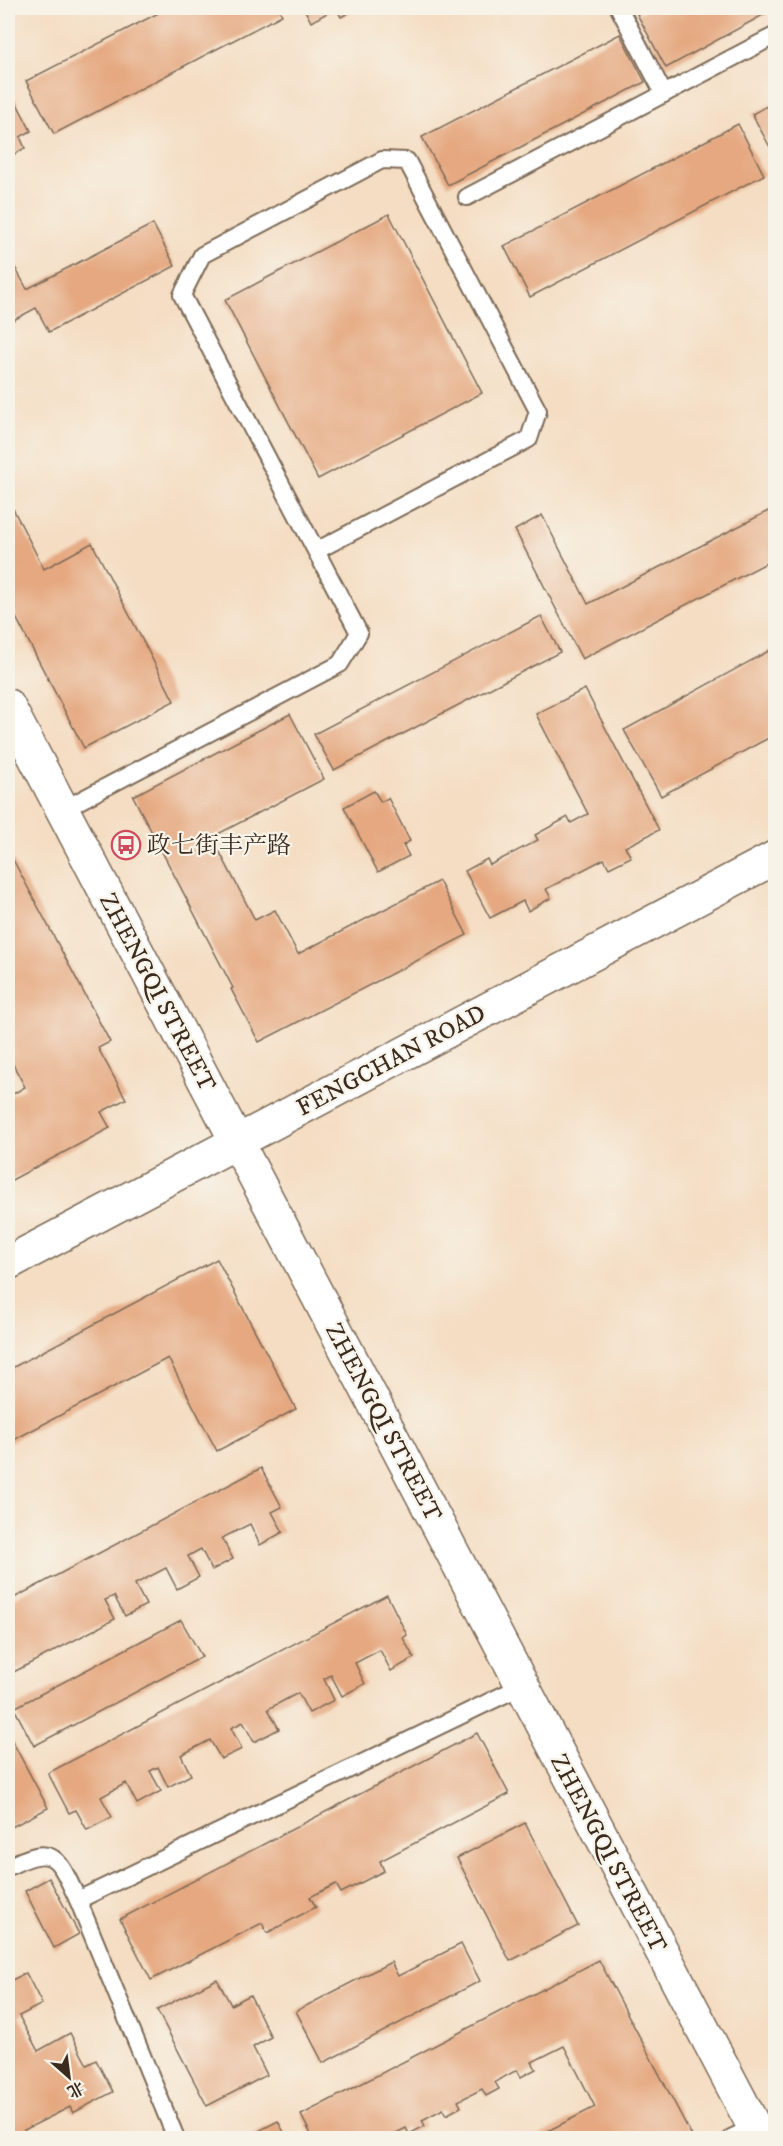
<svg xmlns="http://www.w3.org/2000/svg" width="783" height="2146" font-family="'IM FELL DW Pica','Noto Serif SC',serif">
  <rect width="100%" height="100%" fill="#f7f3e8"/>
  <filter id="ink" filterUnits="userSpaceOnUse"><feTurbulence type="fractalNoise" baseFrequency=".0167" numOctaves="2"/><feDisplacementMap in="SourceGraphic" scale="12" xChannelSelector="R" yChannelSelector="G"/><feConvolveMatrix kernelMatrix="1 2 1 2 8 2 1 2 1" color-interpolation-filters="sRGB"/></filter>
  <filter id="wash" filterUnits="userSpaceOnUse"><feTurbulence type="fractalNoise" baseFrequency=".008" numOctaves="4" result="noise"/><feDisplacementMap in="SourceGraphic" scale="24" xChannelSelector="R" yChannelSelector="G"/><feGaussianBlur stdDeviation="1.35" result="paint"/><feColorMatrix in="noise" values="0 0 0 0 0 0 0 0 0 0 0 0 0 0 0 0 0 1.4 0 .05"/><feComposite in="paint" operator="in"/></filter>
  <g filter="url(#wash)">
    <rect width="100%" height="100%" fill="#f4ddc2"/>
    <g id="blocks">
      <g fill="#e5a880">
        <path d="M168,8H278L282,15L54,134L26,81Z"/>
        <path d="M304,8H358L341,17L336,8L311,22Z"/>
        <path d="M649,8H776L666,68L637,14Z"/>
        <path d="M620,34L645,82L448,185L422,137Z"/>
        <path d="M8,86L31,131L20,137L25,148L8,158Z"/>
        <path d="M771,104L774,110L776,109V158L752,114Z"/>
        <path d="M738,124L764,175L530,297L504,246Z"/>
        <path d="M389,214L482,393L318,479L225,300Z"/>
        <path d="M153,224L175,266L49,332L36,308L8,323V264L12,262L27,289Z"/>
        <path d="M8,499L44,569L92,543L174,701L84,748L8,602Z"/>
        <path d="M776,507V558L582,659L515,530L542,515L588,604Z"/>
        <path d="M541,616L560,652L334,770L314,734Z"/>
        <path d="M776,647V734L661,796L624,730Z"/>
        <path d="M585,689L659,830L625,847L631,857L609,868L604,859L546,889L551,898L528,911L523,901L490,918L465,871L487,859L490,865L538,840L535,835L568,817L571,823L588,814L536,714Z"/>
        <path d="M290,714L324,779L212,837L255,920L275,910L298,954L439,881L467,935L259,1042L231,989L233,988L133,796Z"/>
        <path d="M374,791L381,802L388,798L410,841L403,845L409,856L378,872L344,807Z"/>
        <path d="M10,854L110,1042L98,1048L126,1099L101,1112L110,1128L8,1182V1097L25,1087L8,1055V855Z"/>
        <path d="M217,1259L296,1409L217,1451L168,1358L8,1443V1370Z"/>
        <path d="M261,1468L282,1507L272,1512L283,1532L260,1545L250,1524L222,1538L233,1559L212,1570L201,1549L188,1556L199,1577L177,1589L166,1568L135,1584L146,1605L125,1616L114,1596L105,1600L115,1619L8,1675V1601Z"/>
        <path d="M387,1595L407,1635L403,1638L414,1658L391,1671L380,1650L355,1663L365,1684L342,1696L331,1675L324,1679L334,1700L309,1713L298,1693L268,1709L279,1729L254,1742L243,1722L231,1728L242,1749L221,1759L210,1740L181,1755L191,1775L168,1787L158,1767L150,1771L161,1791L137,1804L126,1783L101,1797L112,1817L87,1830L76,1810L69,1813L48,1773Z"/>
        <path d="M181,1620L202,1657L34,1746L14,1708Z"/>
        <path d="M8,1733L48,1808L10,1828L8,1823Z"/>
        <path d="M477,1733L509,1794L380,1861L384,1871L341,1893L336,1884L310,1897L316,1907L267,1933L262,1923L151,1980L120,1919Z"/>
        <path d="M525,1823L578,1926L510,1961L457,1858Z"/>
        <path d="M49,1878L79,1934L54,1948L25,1891Z"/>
        <path d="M461,1944L480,1981L323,2063L296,2011L391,1962L398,1976Z"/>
        <path d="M599,1960L693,2138H534L595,2107L564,2046L532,2062L536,2069L521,2077L517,2070L495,2082L499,2089L486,2096L482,2089L458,2101L461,2107L446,2115L443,2109L422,2120L425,2126L409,2134L406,2128L386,2138H313L301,2115Z"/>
        <path d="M26,1973L42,2004L19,2016L38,2051L70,2033L87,2065L96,2060L113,2092L73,2113L70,2107L24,2130L28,2136L23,2138H8V1982Z"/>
        <path d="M217,1979L231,2005L250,1995L271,2037L253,2047L267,2075L207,2106L157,2010Z"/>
        <path d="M278,2121L287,2138H245Z"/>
      </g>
    </g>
  </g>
  <g filter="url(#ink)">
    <use href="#blocks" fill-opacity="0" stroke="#7c6957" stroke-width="1.5"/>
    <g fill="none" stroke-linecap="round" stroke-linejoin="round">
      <g stroke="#7c6957" stroke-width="20">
        <g id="service">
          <path d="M619,8L664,94"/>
          <path d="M467,197L776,35"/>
          <path d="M62,810L340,664L359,633L182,295L202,255L382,160L407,161L538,411L529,439L316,551"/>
          <path d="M8,1867C56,1842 58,1859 78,1900L522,1686"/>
          <path d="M78,1900L176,2138"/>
          <path d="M731,2138L754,2127"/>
        </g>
      </g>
      <g stroke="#7c6957" stroke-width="36">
        <g id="tertiary">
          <path d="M8,706L760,2138"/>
          <path d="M8,1263L776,857"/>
        </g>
      </g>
      <use href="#service" stroke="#fff" stroke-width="16"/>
      <use href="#tertiary" stroke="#fff" stroke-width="33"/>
    </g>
  </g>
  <defs>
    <g id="bus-ring" transform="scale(1.5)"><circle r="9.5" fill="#f7f3e8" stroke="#d1495b" stroke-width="1.5"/><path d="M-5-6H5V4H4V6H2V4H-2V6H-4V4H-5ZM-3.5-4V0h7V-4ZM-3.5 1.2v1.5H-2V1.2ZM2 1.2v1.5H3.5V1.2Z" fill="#d1495b"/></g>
  </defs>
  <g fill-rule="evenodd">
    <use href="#bus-ring" x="126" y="845"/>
  </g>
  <g text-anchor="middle" stroke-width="4.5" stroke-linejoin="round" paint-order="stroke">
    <g font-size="24" fill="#3b2a1e" stroke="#f7f3e8" text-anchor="start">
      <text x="147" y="853">政七街丰产路</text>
    </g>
    <g font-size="24" fill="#3b2a1e" stroke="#f7f3e8">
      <text transform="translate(158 992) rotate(62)" y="8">ZHENGQI STREET</text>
      <text transform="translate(391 1060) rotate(-28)" y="8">FENGCHAN ROAD</text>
      <text transform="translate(384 1422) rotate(62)" y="8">ZHENGQI STREET</text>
      <text transform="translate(609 1853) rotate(62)" y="8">ZHENGQI STREET</text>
    </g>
  </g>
  <rect width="783" height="2146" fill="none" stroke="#f7f3e8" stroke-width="30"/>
  <g transform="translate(69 2077) rotate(152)" stroke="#f7f3e8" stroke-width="4.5" paint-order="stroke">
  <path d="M0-4.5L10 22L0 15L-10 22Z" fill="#3b2a1e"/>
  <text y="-9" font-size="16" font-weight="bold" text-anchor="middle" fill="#3b2a1e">北</text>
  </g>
</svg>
